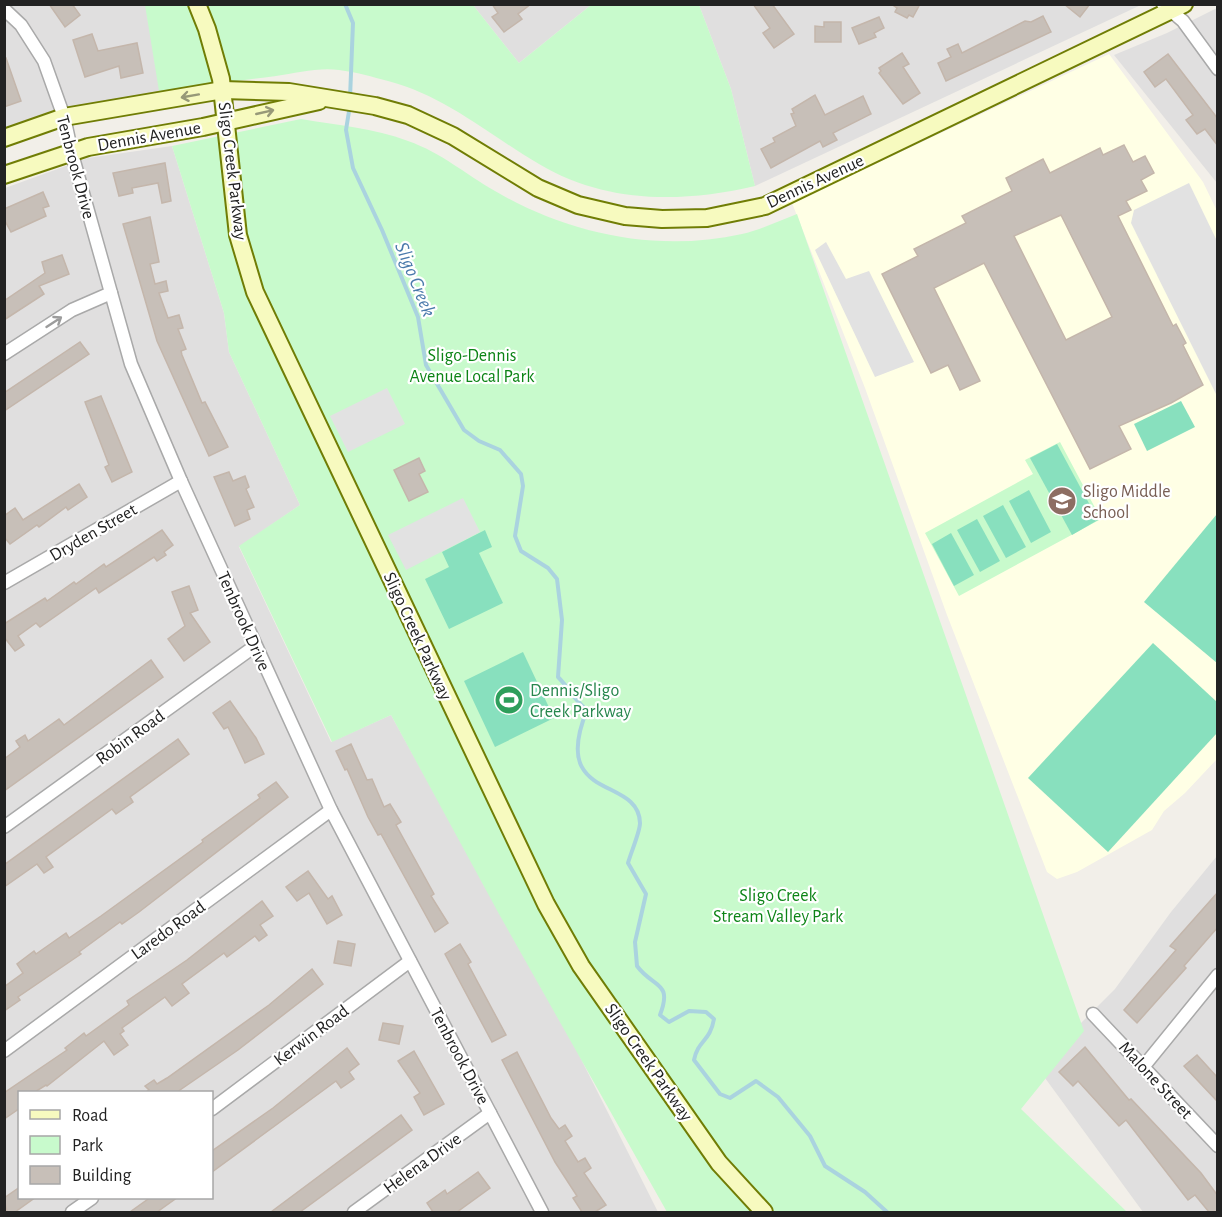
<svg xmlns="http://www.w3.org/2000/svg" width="1222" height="1217" font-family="'Alegreya Sans',sans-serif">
  <rect width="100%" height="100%" fill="#f2efe9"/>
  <g fill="#e0dfdf" fill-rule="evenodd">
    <path d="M5,5H146L157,29L168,91L93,104L5,131Z"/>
    <path d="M473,5H591L519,63Z"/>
    <path d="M699,5H1141L755,186L731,89Z"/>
    <path d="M1217,8V183L1114,55L1167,33Z"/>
    <path d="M172,146L224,313L229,352L300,505L239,547L331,742L391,715L578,1053L658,1212H5V188L88,158ZM20,1092H212V1198H20Z"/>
    <path d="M1217,856V1212H1143L1037,1067L1115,989L1171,912Z"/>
  </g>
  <path fill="#ffffe5" d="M1109,54L1203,182L1217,211V759L1185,793L1164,811L1152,830L1077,872L1057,879L1047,872L947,615L865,388L792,203Z"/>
  <g fill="#c8facc">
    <path d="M145,5H473L519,63L591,5H699L731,89L755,186C682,203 606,204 539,164C489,135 446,96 388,81C373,77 356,72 339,70C320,67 296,73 276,76C237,81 198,86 159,91Z"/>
    <path d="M301,119C337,125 374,128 408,141C442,153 465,174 495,191C568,234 657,253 742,234C760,230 779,221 797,214L1084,1031L1021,1109L1127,1212H667L499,914L391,715L332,742L239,546L300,505L229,352L224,313L172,146Z"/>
    <path d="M1060,442L1101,519L959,596L925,533L1033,474L1025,460Z"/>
  </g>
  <g fill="#88e0be">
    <path d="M1181,401L1195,427L1147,451L1134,424Z"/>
    <path d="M1057,444L1098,520L1072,535L1030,458Z"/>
    <path d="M1029,490L1051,532L1031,543L1009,501Z"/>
    <path d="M1003,505L1026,547L1006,558L983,516Z"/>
    <path d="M1217,514V663L1144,602Z"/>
    <path d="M977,519L1000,561L980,572L957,530Z"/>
    <path d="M485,530L492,547L479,553L503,603L449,629L425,579L449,567L442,552Z"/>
    <path d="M951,533L974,575L954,586L932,544Z"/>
    <path d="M1153,643L1217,702V733L1108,852L1028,778Z"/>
    <path d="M523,652L554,718L495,747L464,681Z"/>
  </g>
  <g fill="#e2e2e2">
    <path d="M1189,183L1217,241L1216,394L1131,223L1134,210Z"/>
    <path d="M826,242L846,279L869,271L914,362L875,377L815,250Z"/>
    <path d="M387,388L405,424L348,452L330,416Z"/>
    <path d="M463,498L480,532L406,570L388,535Z"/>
  </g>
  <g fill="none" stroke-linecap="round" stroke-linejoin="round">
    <g stroke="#aad3df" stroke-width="4">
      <path d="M345,4L353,23L350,98"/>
      <path d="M350,105L346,130L353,168L382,230L418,317L426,365L464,430L479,441L500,450L521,474L523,486L515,536L521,551L548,568L557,579L562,620L558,677C569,688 575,701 587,710C549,803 639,775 640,823C640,832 631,852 628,863L646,894L635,942L637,966C653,988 673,981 660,1015L669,1022L689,1011L706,1012L714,1019C710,1042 698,1040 694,1060L720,1094L730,1098L756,1081L778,1097L810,1136L825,1166L865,1192L887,1212"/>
    </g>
  </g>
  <g fill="#c7bfb8" stroke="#c4b6ab" stroke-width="1.5" fill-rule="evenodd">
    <path d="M49,4H72L80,15L65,27Z"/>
    <path d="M492,4H531L518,14L522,19L504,32L492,17L498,13Z"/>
    <path d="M753,4H772L794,34L774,48L763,33L770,28Z"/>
    <path d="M891,4H920L913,17L909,15L907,18L895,12L897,8Z"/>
    <path d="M1064,4H1090L1080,17Z"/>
    <path d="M1043,16L1051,32L946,81L938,63L951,57L947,49L958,44L962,53L1025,21L1031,22Z"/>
    <path d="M879,17L884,28L874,33L876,37L859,44L852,28Z"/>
    <path d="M824,22H841V42H815V26L824,27Z"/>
    <path d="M92,34L98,51L137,43L143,73L121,78L119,66L85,77L73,40Z"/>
    <path d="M902,53L909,64L903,67L920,93L903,104L879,73L881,71L879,68Z"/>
    <path d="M1168,54L1218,119V146L1205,129L1197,134L1186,120L1193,115L1166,79L1155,87L1144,72Z"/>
    <path d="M6,58L21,101L4,107V59Z"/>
    <path d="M815,95L825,115L863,96L871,114L833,133L837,140L823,147L820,141L771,168L761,149L775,142L773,138L796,126L791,114L794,113L792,109Z"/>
    <path d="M1124,145L1133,162L1145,156L1154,173L1141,180L1147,191L1126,201L1131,210L1118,216L1173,326L1176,324L1186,343L1183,345L1203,385L1171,403L1119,426L1131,449L1090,469L984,263L934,288L980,381L960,390L948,365L931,373L882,274L918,256L914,249L966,223L962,216L1012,191L1006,178L1043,159L1050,173L1100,148L1103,155ZM1061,215L1112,317L1066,340L1014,236Z"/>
    <path d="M165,163L171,201L162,203L158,183L132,188L133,193L119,196L113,173Z"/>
    <path d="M43,192L49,206L43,208L46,216L11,232L4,219V209Z"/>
    <path d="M150,217L159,262L150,264L155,284L166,281L168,291L159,293L168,318L179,315L183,328L178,329L186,349L181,351L182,355L202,403L205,402L228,447L209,456L157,341L123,224Z"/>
    <path d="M62,255L69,274L39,286L44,294L4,320V301L45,273L42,262Z"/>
    <path d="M80,342L89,354L4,411V393Z"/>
    <path d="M101,396L132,472L112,482L105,467L109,465L85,402Z"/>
    <path d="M419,458L425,471L419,474L428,492L409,501L394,470Z"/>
    <path d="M229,472L233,481L245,476L249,487L246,489L254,507L247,510L250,519L235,526L214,477Z"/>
    <path d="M79,484L87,497L68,510L66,507L39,527L37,525L10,544L4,537V516L15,508L23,520Z"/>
    <path d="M162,530L173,545L164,552L166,555L157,561L154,557L99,593L96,588L40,627L36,623L18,636L24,645L15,651L4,637V624L45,598L47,601L74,582L76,584L104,564L106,567Z"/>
    <path d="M189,586L198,610L190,613L210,642L184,661L168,639L185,626L172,592Z"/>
    <path d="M151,660L163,677L4,791V759L20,747L16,741L25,735L28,741L59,719L64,725Z"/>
    <path d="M230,701L256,738L264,754L245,763L228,727L224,729L213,713Z"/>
    <path d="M178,739L189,754L130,797L133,802L116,814L112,809L46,857L53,867L44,873L37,864L4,887V865Z"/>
    <path d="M351,744L367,780L372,779L384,807L390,804L401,822L396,825L434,894L431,896L448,923L435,932L381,834L378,835L368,817L347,769L345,770L336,751Z"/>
    <path d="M276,782L288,797L139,912L122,924L120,922L79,952L81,954L18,997L20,1000L4,1011V987L23,973L17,964L34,951L36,954L66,933L69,938L101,916L203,842L202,840L260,798L258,795Z"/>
    <path d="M308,871L328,899L332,896L342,915L327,924L309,893L297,901L286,887Z"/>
    <path d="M1218,892V927L1184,966L1186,968L1137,1023L1124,1010L1176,950L1170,946Z"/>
    <path d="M262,901L273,916L260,925L267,935L259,941L255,936L227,957L224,953L182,984L189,993L172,1006L165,997L122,1028L124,1031L120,1034L128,1045L114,1055L104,1041L47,1086L46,1085L35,1092H20V1108L4,1119V1093L67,1050L65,1048L84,1033L86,1036L129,1005L127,1001L187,960Z"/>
    <path d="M338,941L355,944L351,966L334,963Z"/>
    <path d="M460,944L471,962L468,964L506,1035L492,1042L445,954Z"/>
    <path d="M312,969L323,984L238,1050L177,1092H146L149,1090L145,1086L154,1080L157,1084L167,1078L269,1005Z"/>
    <path d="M383,1023L403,1026L399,1044L379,1040Z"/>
    <path d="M1085,1047L1129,1100L1131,1099L1201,1173L1218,1196V1212H1209L1195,1195L1188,1200L1126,1120L1119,1126L1078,1081L1073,1086L1059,1072Z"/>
    <path d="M347,1048L359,1064L349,1072L354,1079L341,1088L336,1081L212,1172V1151L273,1108Z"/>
    <path d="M414,1051L444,1104L424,1115L414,1097L420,1093L398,1061Z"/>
    <path d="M517,1052L551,1118L559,1129L565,1125L572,1136L565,1141L578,1162L585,1158L591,1168L584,1173L606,1205L595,1212H582L573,1198L577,1196L555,1162L502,1060Z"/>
    <path d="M1197,1055L1218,1078V1102L1184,1066Z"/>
    <path d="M401,1115L412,1130L300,1212H271Z"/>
    <path d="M478,1172L490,1188L457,1212H433L427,1203L445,1190L447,1194Z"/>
    <path d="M20,1187V1197H36L15,1212H7L4,1198Z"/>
    <path d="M151,1197H178L157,1212H130Z"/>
  </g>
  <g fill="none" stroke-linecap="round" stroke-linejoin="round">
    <g stroke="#a9a9a9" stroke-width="15">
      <g id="street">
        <path d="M1163,4L1183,21L1218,69"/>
        <path d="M4,9L21,25L44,61L64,117L72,154L131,364L181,481L331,810L542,1212"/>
        <path d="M4,354L72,310L111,293"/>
        <path d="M4,583L181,481"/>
        <path d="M4,827L255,646"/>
        <path d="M1093,1014L1218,1146"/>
        <path d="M4,1051L331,810"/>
        <path d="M1144,1066L1218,975"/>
        <path d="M212,1109L410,961"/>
        <path d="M72,1212L92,1198"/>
        <path d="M354,1212L490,1113"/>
      </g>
    </g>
    <g stroke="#707d05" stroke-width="20">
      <g id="secondary">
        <path d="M197,4L207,29L221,79L238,235L255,292L546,904L581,966L719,1163L764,1212"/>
        <path d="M4,138L64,117L223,90L289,92L375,106L408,115L453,136L538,188L578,205L625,216L662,219L707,218L765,206L1184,4"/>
        <path d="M4,175L88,147L203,127L319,101"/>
      </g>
    </g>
    <use href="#street" stroke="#fff" stroke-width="12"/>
    <use href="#secondary" stroke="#f7fabf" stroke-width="16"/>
  </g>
  <defs><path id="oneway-shaft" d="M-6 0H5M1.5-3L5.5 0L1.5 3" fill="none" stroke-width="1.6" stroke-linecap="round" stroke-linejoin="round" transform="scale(1.5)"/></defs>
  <g stroke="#979978">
    <use href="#oneway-shaft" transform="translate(190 96) rotate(170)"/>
    <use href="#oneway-shaft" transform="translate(265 112) rotate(-13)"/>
  </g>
  <use stroke="#9c9c9c" href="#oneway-shaft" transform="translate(54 322) rotate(-33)"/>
  <defs>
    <g id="school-disc" transform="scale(1.5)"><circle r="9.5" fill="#8d6e63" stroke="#fff"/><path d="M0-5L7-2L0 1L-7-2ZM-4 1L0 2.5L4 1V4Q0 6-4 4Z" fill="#fff"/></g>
    <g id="stadium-disc" transform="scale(1.5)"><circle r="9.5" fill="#2e9e5b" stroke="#fff"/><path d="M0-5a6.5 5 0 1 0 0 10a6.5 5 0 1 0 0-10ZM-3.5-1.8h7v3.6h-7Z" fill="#fff"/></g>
  </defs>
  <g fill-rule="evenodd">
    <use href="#school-disc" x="1062" y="501"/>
    <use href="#stadium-disc" x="509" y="700"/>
  </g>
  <g text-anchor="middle" stroke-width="4.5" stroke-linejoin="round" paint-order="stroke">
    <g font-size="18" fill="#222" stroke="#fff">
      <text transform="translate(149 136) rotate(-10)" y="6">Dennis Avenue</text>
      <text transform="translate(76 167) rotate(75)" y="6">Tenbrook Drive</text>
      <text transform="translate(233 171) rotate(83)" y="6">Sligo Creek Parkway</text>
      <text transform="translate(815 181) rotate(-25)" y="6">Dennis Avenue</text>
      <text transform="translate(93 532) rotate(-30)" y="6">Dryden Street</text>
      <text transform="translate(244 621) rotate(66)" y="6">Tenbrook Drive</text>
      <text transform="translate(418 636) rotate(65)" y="6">Sligo Creek Parkway</text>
      <text transform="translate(130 737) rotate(-36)" y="6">Robin Road</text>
      <text transform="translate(168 930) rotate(-36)" y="6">Laredo Road</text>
      <text transform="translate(311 1035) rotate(-37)" y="6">Kerwin Road</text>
      <text transform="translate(460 1056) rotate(62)" y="6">Tenbrook Drive</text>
      <text transform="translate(649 1062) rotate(55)" y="6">Sligo Creek Parkway</text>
      <text transform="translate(1156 1080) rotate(47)" y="6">Malone Street</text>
      <text transform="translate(422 1163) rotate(-36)" y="6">Helena Drive</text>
    </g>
    <g font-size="18" fill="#0c8416" stroke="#fff">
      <text x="472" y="361">Sligo-Dennis<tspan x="472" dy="21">Avenue Local Park</tspan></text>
      <text x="778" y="901">Sligo Creek<tspan x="778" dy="21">Stream Valley Park</tspan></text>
    </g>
    <g font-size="18" fill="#785e54" stroke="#fff" text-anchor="start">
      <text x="1083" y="497">Sligo Middle<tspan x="1083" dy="21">School</tspan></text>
    </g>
    <g font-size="18" fill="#27864d" stroke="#fff" text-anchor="start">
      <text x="530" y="696">Dennis/Sligo<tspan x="530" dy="21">Creek Parkway</tspan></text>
    </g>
    <g font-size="20" font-style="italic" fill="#4a7aab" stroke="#fff">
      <text transform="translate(416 279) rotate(68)" y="7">Sligo Creek</text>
    </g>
  </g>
  <rect width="1222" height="1217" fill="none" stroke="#222222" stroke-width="12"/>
  <rect x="18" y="1091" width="195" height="108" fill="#ffffff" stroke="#a7a7a7" stroke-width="1.5"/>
  <rect x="30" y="1110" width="30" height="9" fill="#f7fabf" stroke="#a7a7a7" stroke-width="1.5"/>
  <text x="72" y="1121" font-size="18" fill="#222222">Road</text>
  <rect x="30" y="1136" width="30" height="18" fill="#c8facc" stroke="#a7a7a7" stroke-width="1.5"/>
  <text x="72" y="1151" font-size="18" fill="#222222">Park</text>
  <rect x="30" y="1166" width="30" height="18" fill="#c7bfb8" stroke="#a7a7a7" stroke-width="1.5"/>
  <text x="72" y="1181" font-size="18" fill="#222222">Building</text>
</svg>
